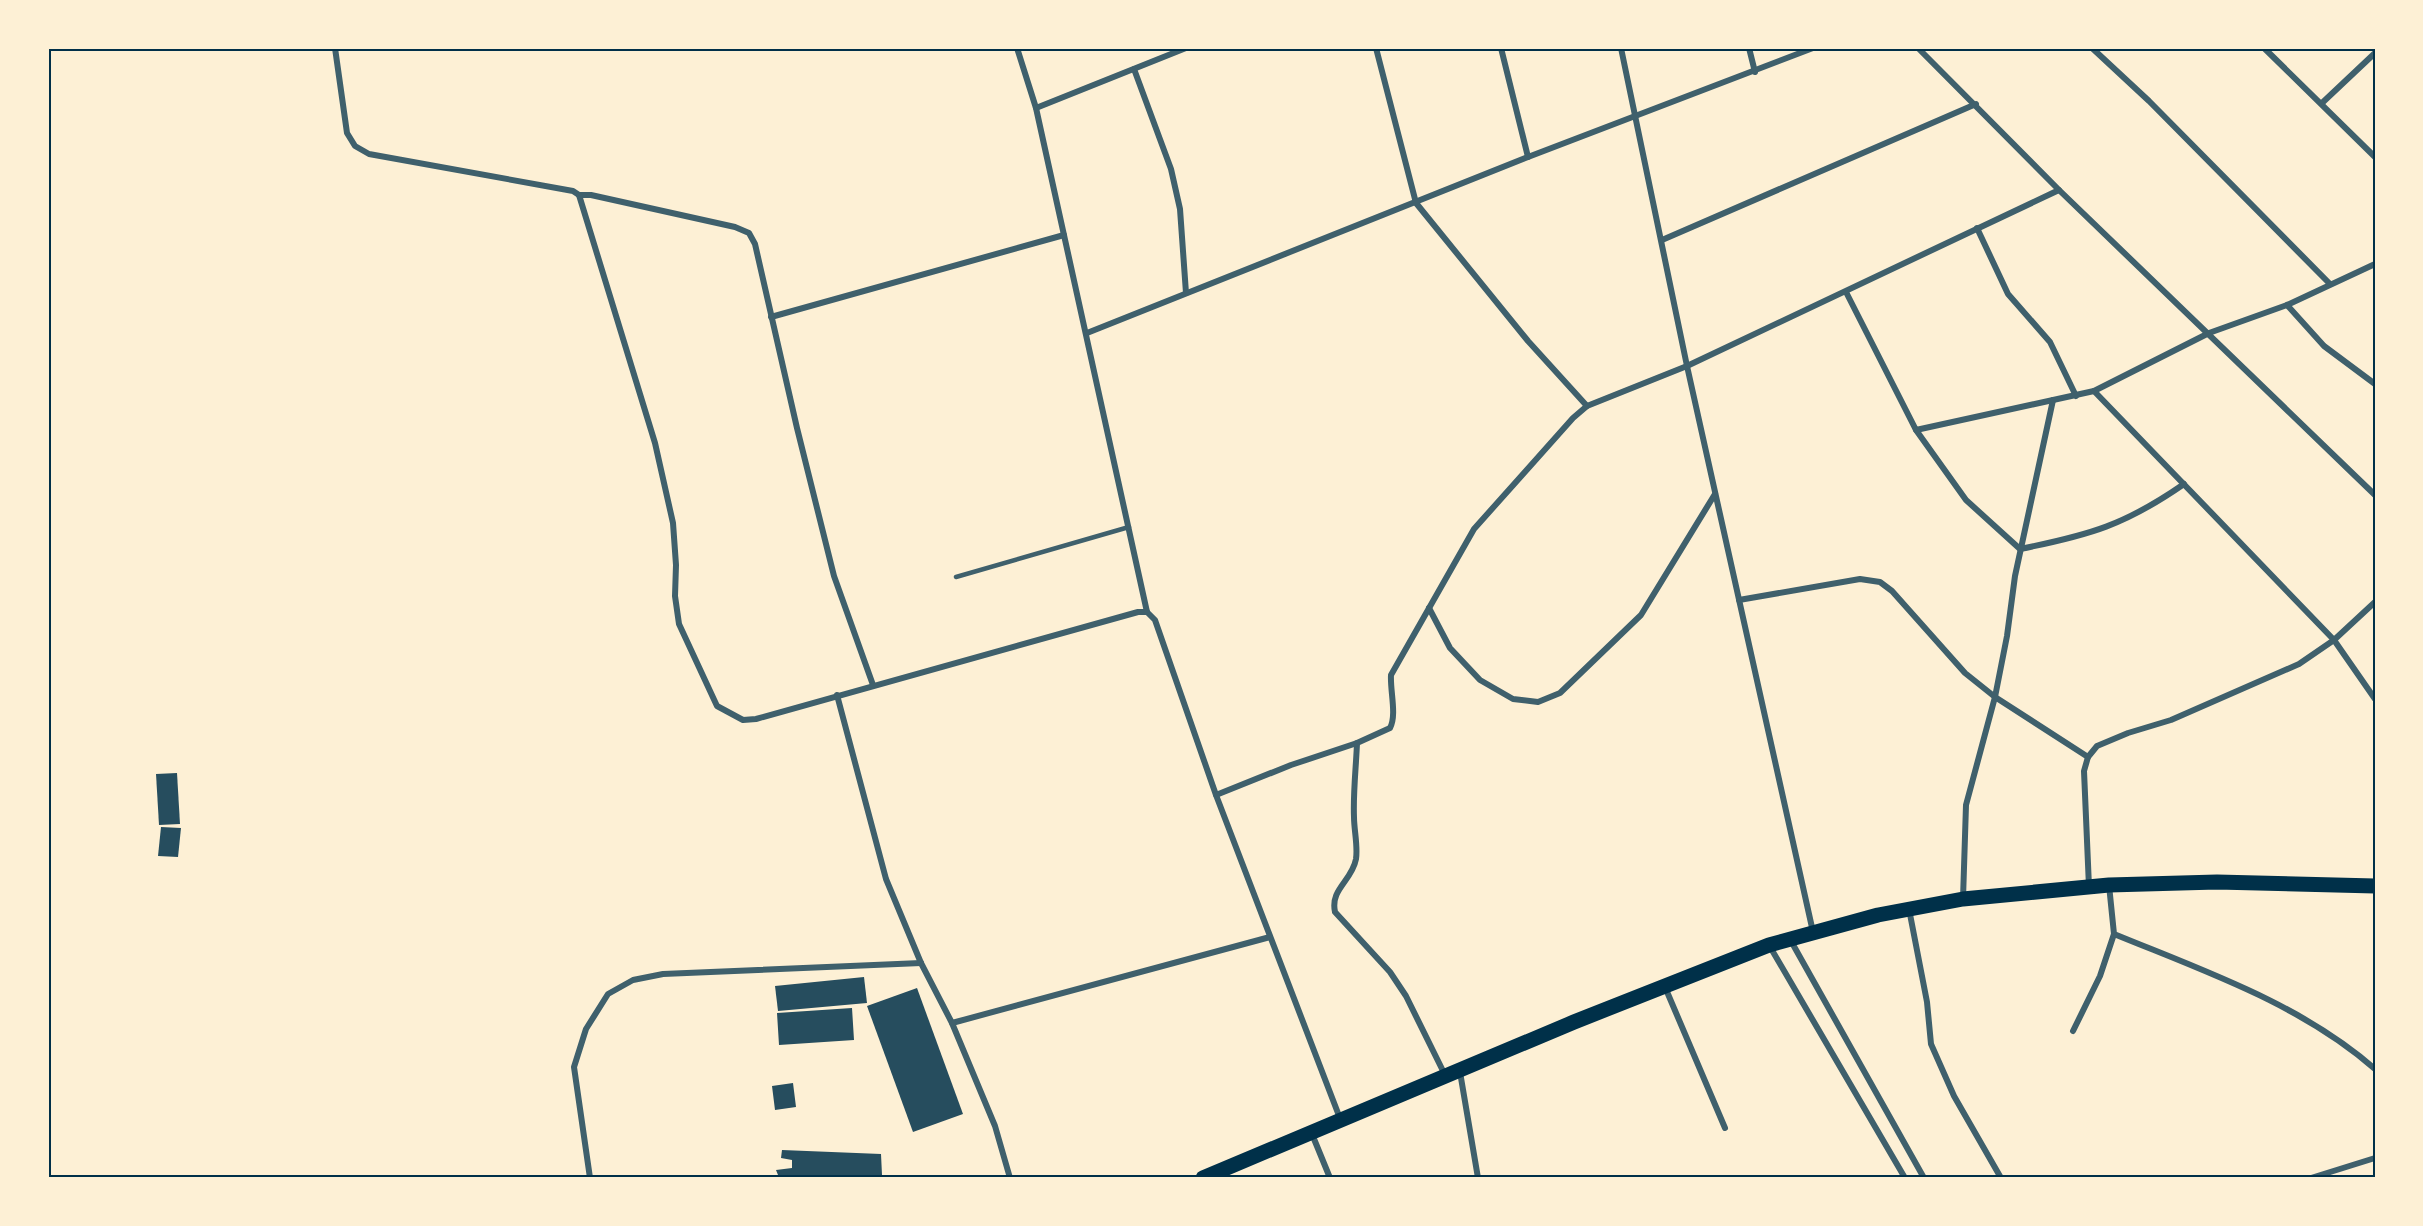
<svg xmlns="http://www.w3.org/2000/svg" width="2423" height="1226" font-family="'Nunito Sans',sans-serif">
  <rect width="100%" height="100%" fill="#fdf0d5"/>
  <g fill="#264d5e">
    <path d="M177,773L180,824L159,825L156,774Z"/>
    <path d="M161,827L181,828L178,857L158,856Z"/>
    <path d="M864,977L867,1003L778,1011L775,986Z"/>
    <path d="M917,988L963,1114L913,1132L867,1006Z"/>
    <path d="M852,1008L854,1040L779,1045L777,1013Z"/>
    <path d="M793,1083L796,1107L775,1110L772,1086Z"/>
    <path d="M782,1150L881,1154L882,1175H778L776,1170L792,1168V1160L781,1158Z"/>
  </g>
  <g fill="none" stroke-linecap="round" stroke-linejoin="round">
    <path stroke="#3f606c" stroke-width="4.5" d="M956,577L1129,527"/>
    <g stroke="#3f606c" stroke-width="6">
      <path d="M335,48L347,133L355,146L369,154L573,191L579,195H591L735,227L749,233L755,244L797,428L834,576L873,685"/>
      <path d="M1017,48L1036,108L1147,612L1155,620L1216,795L1341,1121"/>
      <path d="M1376,48L1416,203L1528,341L1587,406"/>
      <path d="M1501,48L1528,157"/>
      <path d="M1621,48L1687,366L1813,932"/>
      <path d="M1749,48L1755,72"/>
      <path d="M1918,48L2059,190L2375,495"/>
      <path d="M2092,48L2149,101L2330,284"/>
      <path d="M2264,48L2375,157"/>
      <path d="M1134,69L1171,169L1180,209L1186,293"/>
      <path d="M2322,103L2375,53"/>
      <path d="M1036,108L1186,48"/>
      <path d="M579,195L655,443L673,523L676,565L675,596L679,624L717,706L743,720L756,719L1138,612H1147"/>
      <path d="M1977,228L2008,294L2050,342L2076,396"/>
      <path d="M1662,240L1976,104"/>
      <path d="M2375,264L2287,305L2209,333L2094,391L2334,640L2375,699"/>
      <path d="M1846,292L1916,430L2094,391"/>
      <path d="M2287,305L2324,346L2375,384"/>
      <path d="M771,317L1064,235"/>
      <path d="M1087,333L1528,157L1813,48"/>
      <path d="M1916,430L1966,500L2020,549C2090,535 2125,525 2184,484"/>
      <path d="M1739,600L1860,579L1880,582L1892,591L1965,673L1995,697L2088,757"/>
      <path d="M1429,608L1450,648L1480,680L1513,699L1538,702L1560,693L1641,615L1715,494"/>
      <path d="M837,695L886,879L921,963L952,1023L995,1126L1010,1178"/>
      <path d="M1357,743C1356,768 1353,793 1354,817C1354,830 1358,846 1356,859C1352,881 1330,889 1335,912L1390,972L1406,996L1445,1075"/>
      <path d="M1216,795L1291,765L1357,743L1390,728C1397,715 1390,691 1391,675L1474,529L1573,418L1587,406L1687,366L2059,190"/>
      <path d="M2109,885L2114,934C2204,971 2301,1004 2375,1069"/>
      <path d="M2089,887L2084,771L2088,757L2097,746L2128,733L2171,720L2299,664L2334,640L2375,602"/>
      <path d="M1963,899L1966,805L1995,697L2007,636L2015,576L2053,400"/>
      <path d="M1909,909L1927,1002L1931,1044L1954,1096L2001,1178"/>
      <path d="M1791,941L1924,1178"/>
      <path d="M1769,945L1905,1178"/>
      <path d="M1665,987L1725,1128"/>
      <path d="M952,1023L1270,937"/>
      <path d="M2073,1031L2100,976L2114,934"/>
      <path d="M1460,1072L1478,1178"/>
      <path d="M1312,1134L1330,1178"/>
      <path d="M590,1178L574,1067L586,1029L608,994L633,980L663,974L921,963"/>
      <path d="M2311,1178L2375,1158"/>
    </g>
    <path stroke="#003049" stroke-width="15" d="M1203,1178L1574,1022L1769,945L1878,915L1963,899L2109,885L2217,882L2375,886"/>
  </g>
  <rect width="2423" height="1226" fill="none" stroke="#fdf0d5" stroke-width="99"/>
  <rect x="50" y="50" width="2324" height="1126" fill="none" stroke="#003049" stroke-width="2"/>
</svg>
